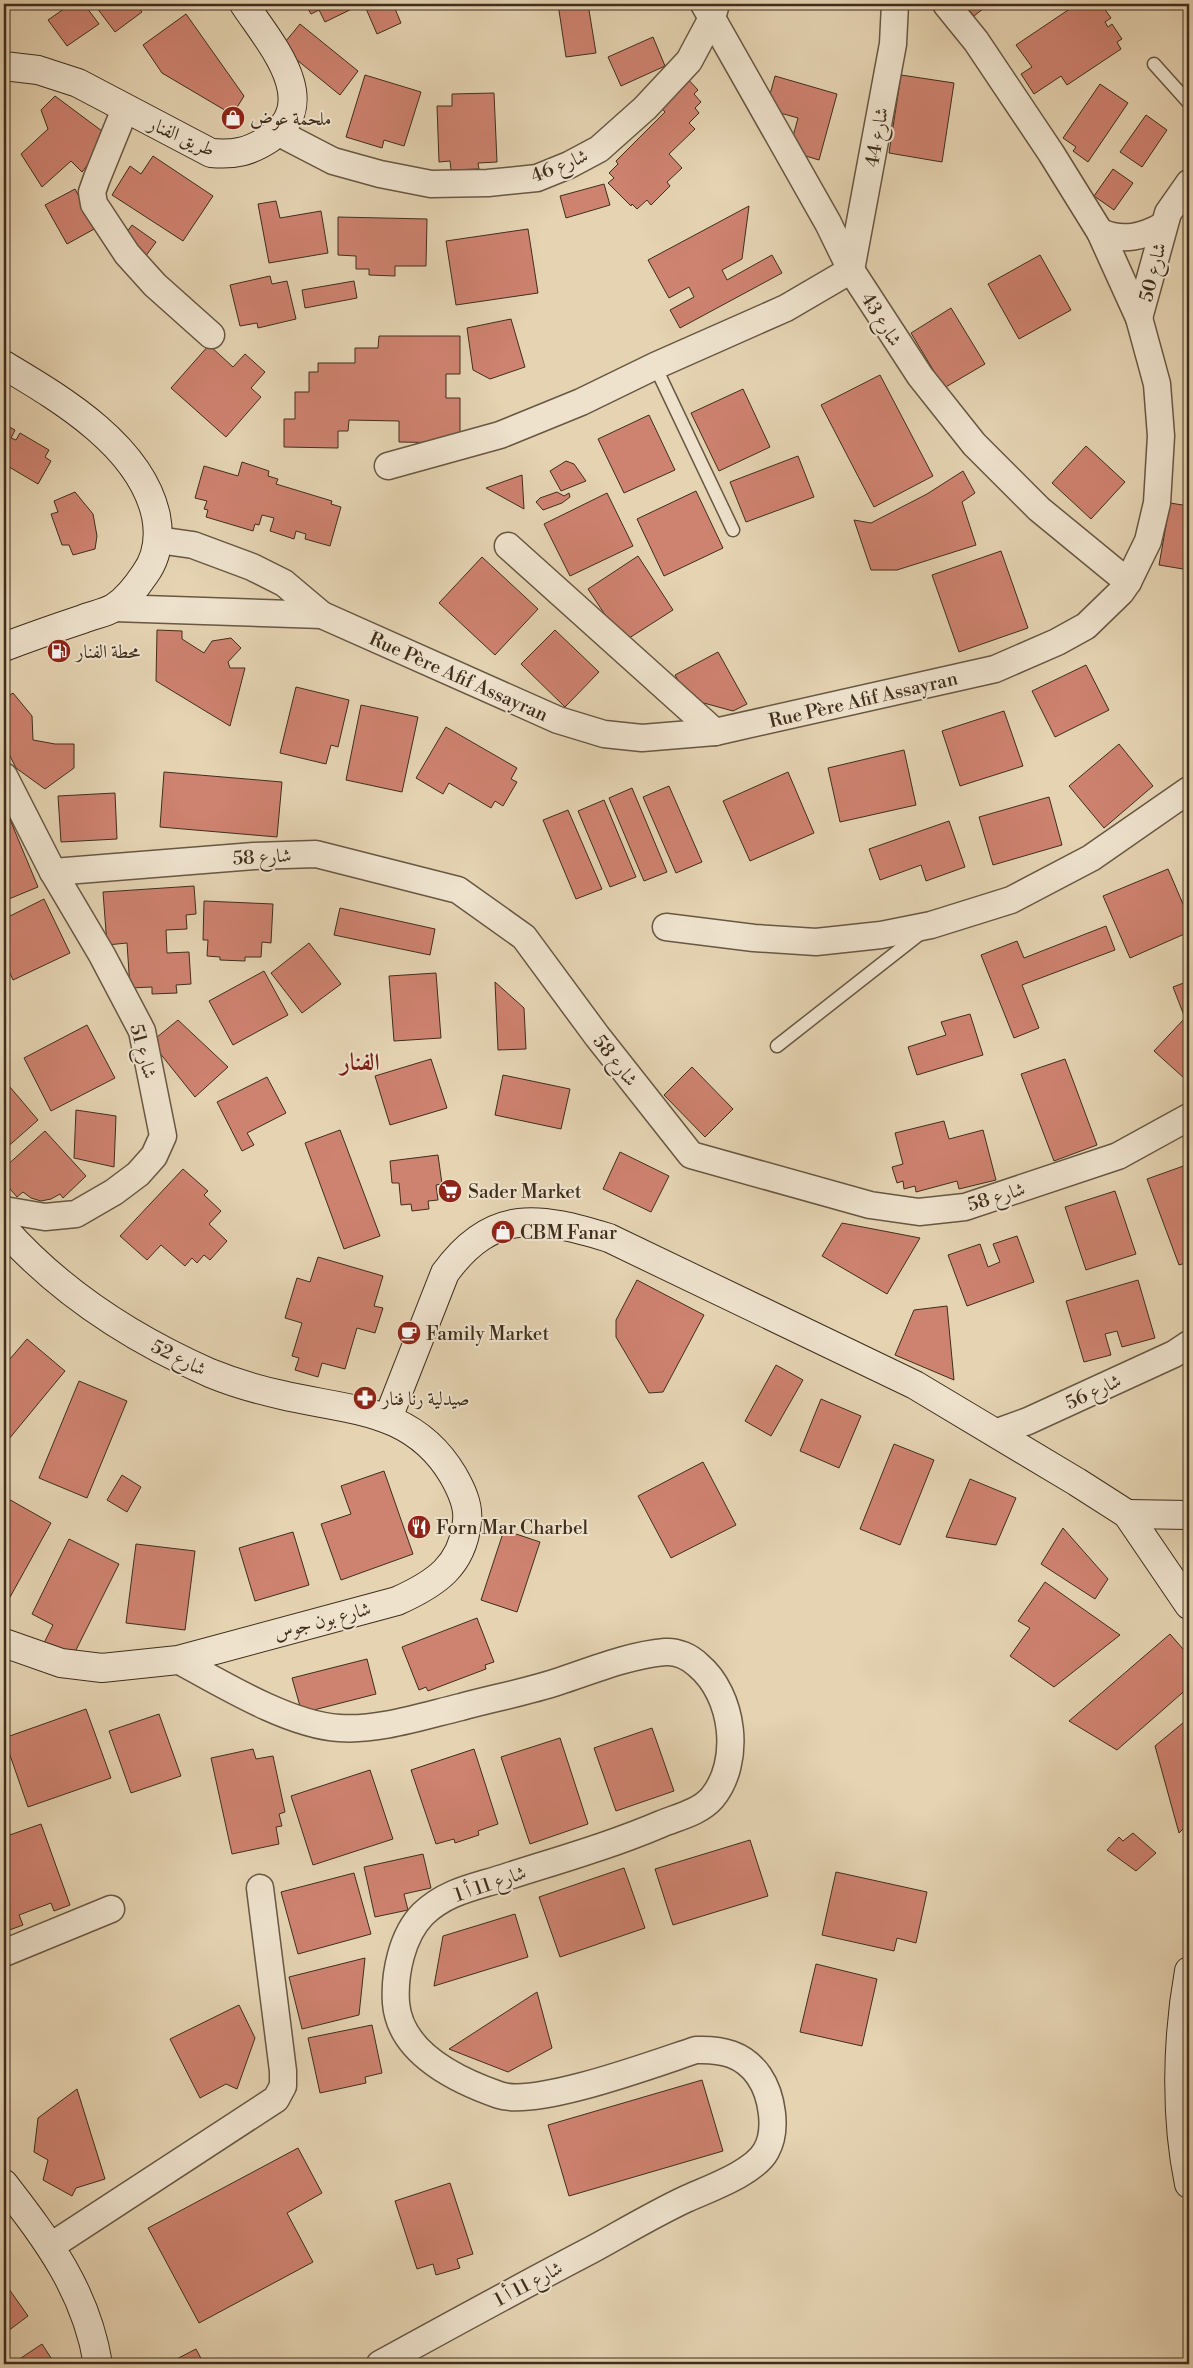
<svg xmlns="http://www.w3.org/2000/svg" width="1193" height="2368" font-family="'Libre Bodoni',Amiri,serif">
  <rect width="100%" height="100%" fill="#e5d3b2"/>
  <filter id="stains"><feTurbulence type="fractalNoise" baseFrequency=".004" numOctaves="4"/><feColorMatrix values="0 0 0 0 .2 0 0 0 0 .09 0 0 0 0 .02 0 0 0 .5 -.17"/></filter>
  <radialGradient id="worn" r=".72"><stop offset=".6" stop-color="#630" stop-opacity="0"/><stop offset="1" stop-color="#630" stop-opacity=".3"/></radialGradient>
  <g fill="#ce8270" stroke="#3f2e1c">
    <path d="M71,4H84L99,24L67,46L48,20Z"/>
    <path d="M94,4H135L142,12L115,32Z"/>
    <path d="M305,4H362L325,22L319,10L311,14Z"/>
    <path d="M364,4H393L401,23L377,34Z"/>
    <path d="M558,4H588L596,53L566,57Z"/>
    <path d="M964,4H989L974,16Z"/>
    <path d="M1077,4H1101L1111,18L1105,22L1108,27L1112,24L1122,39L1117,42L1121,49L1067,85L1061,76L1034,94L1021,74L1032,67L1016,45Z"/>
    <path d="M186,14L244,96L236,109L228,112L162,73L143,45Z"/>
    <path d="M300,24L358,71L340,95L281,47Z"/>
    <path d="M653,37L665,66L621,86L608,57Z"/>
    <path d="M365,75L421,92L404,146L384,140L382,148L346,137Z"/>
    <path d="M901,75L954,83L942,162L889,153Z"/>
    <path d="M775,76L837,94L819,160L789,151L798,118L766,109Z"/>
    <path d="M686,77L698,90L694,94L701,102L695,108L699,113L689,123L695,129L669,154L682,168L667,182L670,186L651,205L647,200L637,209L632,204L631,206L608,183L614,178L609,173L618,164L616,161L665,112L658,104Z"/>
    <path d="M1100,84L1128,103L1088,162L1073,151L1076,147L1063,138Z"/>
    <path d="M494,93L497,162L478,163L479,169L451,170L450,161L439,162L437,106H452V94Z"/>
    <path d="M55,96L110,137L82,172L71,161L42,187L21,154L48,129L41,110Z"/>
    <path d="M1146,115L1167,130L1142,167L1120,152Z"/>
    <path d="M153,156L213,196L183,241L112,195L130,166L141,174Z"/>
    <path d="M1113,169L1133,183L1114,210L1094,196Z"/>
    <path d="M604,184L610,205L566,218L560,196Z"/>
    <path d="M75,189L96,228L67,244L45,205Z"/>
    <path d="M276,201L280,218L321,211L328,253L269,263L258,204Z"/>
    <path d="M749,206L742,259L722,270L727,280L772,255L782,273L680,328L670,310L694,297L689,287L669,298L648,260Z"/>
    <path d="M338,217L427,219L426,266H395V276L369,275V269H356V256L338,255Z"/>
    <path d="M132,225L156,242L145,257L121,240Z"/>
    <path d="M528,229L538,293L456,305L446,241Z"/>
    <path d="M1040,255L1071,310L1019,339L988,284Z"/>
    <path d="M270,276L272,284L287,281L296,319L258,328L257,323L240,326L230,285Z"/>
    <path d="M354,281L357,298L305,308L302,290Z"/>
    <path d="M951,308L985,364L944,388L911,333Z"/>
    <path d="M511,319L525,367L490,379L473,370L467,328Z"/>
    <path d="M379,336H460V374H446V398H460V443L399,442V421L349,420L348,431H338V448L284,447V419H295V392H309V372H318V363H355V348H378Z"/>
    <path d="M209,345L233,367L245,354L265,372L251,388L261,397L226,437L171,388Z"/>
    <path d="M880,375L933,476L874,507L821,405Z"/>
    <path d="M743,389L770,447L719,471L691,413Z"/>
    <path d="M649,415L675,470L624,493L598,439Z"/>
    <path d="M4,424L15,430L11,438L16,440L20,433L49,450L45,457L51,461L38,484L4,464Z"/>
    <path d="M1086,446L1125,482L1091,519L1052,483Z"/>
    <path d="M798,456L814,497L746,522L730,482Z"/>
    <path d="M566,461L574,464L586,481L561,491L550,471Z"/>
    <path d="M242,462L269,471L268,476L278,479L276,484L332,501L331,504L341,507L330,546L305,539L306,534L296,531L294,539L270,531L274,518L262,515L259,525L255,524L253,531L206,517L208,510L204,509L207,501L195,498L204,466L238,476Z"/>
    <path d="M963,471L975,493L962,502L976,545L897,570H871L854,520L871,523L927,494Z"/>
    <path d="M522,475L524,509L486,488Z"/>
    <path d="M696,491L723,548L664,576L637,519Z"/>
    <path d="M75,492L93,514L97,536L95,549L73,555L69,545H62L51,514L58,512L54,501Z"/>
    <path d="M557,492L564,496L569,493L570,497L562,503L543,510L536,502L540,498Z"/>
    <path d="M607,493L633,546L570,576L544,524Z"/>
    <path d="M1170,503L1189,506V570L1159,565Z"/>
    <path d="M1001,551L1028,628L959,652L932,575Z"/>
    <path d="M638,556L673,610L623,642L588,589Z"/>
    <path d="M482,557L538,609L495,655L439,603Z"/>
    <path d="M157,630L182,631V639L204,653L212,641L231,638L241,648L228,662L230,668H245L230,726L156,681Z"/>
    <path d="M555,630L599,672L565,707L521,664Z"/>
    <path d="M718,652L747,704L733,711L689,699L675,675Z"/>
    <path d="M1086,665L1109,710L1055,737L1032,691Z"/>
    <path d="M296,687L349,700L338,747L331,745L326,764L280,753Z"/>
    <path d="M13,693L32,716L33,740L55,744H74V768L45,789L16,768L4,744V699Z"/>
    <path d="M361,705L418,717L402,792L346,780Z"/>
    <path d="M1004,711L1023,766L960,786L942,731Z"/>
    <path d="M446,727L517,768L511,779L517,782L503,806L495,801L491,808L449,783L443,794L416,778Z"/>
    <path d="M1119,744L1153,786L1104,828L1069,786Z"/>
    <path d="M904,750L916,805L840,822L828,768Z"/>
    <path d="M164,772L282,782L277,837L160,827Z"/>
    <path d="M788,772L814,833L750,861L723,801Z"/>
    <path d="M669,786L702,862L676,873L643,797Z"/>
    <path d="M632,788L667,872L644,881L609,798Z"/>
    <path d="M115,793L117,839L61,842L58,796Z"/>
    <path d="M1049,797L1062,845L993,865L979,817Z"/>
    <path d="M604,800L636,877L610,887L578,811Z"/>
    <path d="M4,805L38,887L4,901Z"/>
    <path d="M568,810L602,889L576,899L543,820Z"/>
    <path d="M949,821L965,867L926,881L921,865L880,880L869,849Z"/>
    <path d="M1168,869L1189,918V932L1130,958L1103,896Z"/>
    <path d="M194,886L196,914L186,915L187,929L166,930L167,953L189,952L191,984L176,985L177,993L152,994V987L130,988L127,943L107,945L103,892Z"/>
    <path d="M44,899L70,953L13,980L4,960V919Z"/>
    <path d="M204,901L273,904L271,943L262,942L261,957H245V961L220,960V957L207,956L208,940H203Z"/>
    <path d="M340,908L435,929L430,955L334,935Z"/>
    <path d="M1106,926L1115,950L1022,985L1039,1028L1014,1038L981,955L1017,941L1024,958Z"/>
    <path d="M309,943L341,984L302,1013L271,973Z"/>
    <path d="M264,971L288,1015L233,1045L209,1001Z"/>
    <path d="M436,973L441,1038L394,1041L389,976Z"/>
    <path d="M1189,981V1073L1184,1078L1154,1051L1185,1018L1173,987Z"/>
    <path d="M495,982L524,1008L526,1049L498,1050Z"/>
    <path d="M970,1014L983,1055L917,1075L908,1047L946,1035L941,1022Z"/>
    <path d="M178,1020L228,1067L195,1097L151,1042Z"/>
    <path d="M87,1025L115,1078L51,1111L24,1058Z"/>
    <path d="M431,1059L447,1108L390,1125L375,1076Z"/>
    <path d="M1065,1059L1097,1145L1054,1161L1021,1074Z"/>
    <path d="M692,1067L733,1109L705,1137L664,1095Z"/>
    <path d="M503,1075L570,1089L561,1129L495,1115Z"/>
    <path d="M267,1077L286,1113L247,1133L254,1145L242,1151L217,1102Z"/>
    <path d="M4,1080L38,1120L4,1150Z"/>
    <path d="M76,1110L116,1116L114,1167L74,1158Z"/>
    <path d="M944,1121L949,1139L983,1130L996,1180L959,1189L957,1181L916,1192L915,1186L904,1189L903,1181L897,1183L892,1167L903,1164L895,1133Z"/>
    <path d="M340,1130L380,1236L344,1249L305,1143Z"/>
    <path d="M45,1131L86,1176L63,1198L60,1194L51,1199L41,1201L31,1198L23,1192L17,1197L4,1182V1168Z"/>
    <path d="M620,1152L669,1176L651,1212L603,1189Z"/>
    <path d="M438,1155L442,1184L436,1185L438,1200L428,1201L429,1209L412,1211L411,1204L401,1205L399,1183H392L390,1161Z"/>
    <path d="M1189,1164V1262L1179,1265L1147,1179Z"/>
    <path d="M183,1169L208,1191L204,1195L221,1211L209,1224L227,1241L210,1260L204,1255L197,1263L192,1258L185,1266L161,1245L147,1260L120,1236Z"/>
    <path d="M1115,1191L1136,1254L1086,1270L1065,1207Z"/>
    <path d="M842,1223L920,1238L887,1294L822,1256Z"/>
    <path d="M1017,1236L1034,1282L967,1306L948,1255L980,1244L988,1267L1000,1262L993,1244Z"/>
    <path d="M318,1257L383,1276L374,1306L383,1308L375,1333L357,1328L345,1369L322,1363L318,1377L295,1370L299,1358L292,1356L302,1323L285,1318L297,1278L310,1282Z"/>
    <path d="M637,1280L704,1315L663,1392L649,1393L616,1337V1320Z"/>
    <path d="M1138,1280L1155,1338L1122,1347L1117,1331L1105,1334L1111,1355L1084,1362L1066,1301Z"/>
    <path d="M947,1306L954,1380L895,1355L914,1310Z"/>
    <path d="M27,1339L65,1371L4,1445V1366Z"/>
    <path d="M776,1365L803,1380L771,1436L745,1421Z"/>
    <path d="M79,1381L127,1401L87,1498L39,1478Z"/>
    <path d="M821,1399L861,1416L839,1468L800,1451Z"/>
    <path d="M894,1444L934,1460L900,1545L860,1529Z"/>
    <path d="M703,1462L736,1525L671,1558L638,1496Z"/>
    <path d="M384,1471L413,1554L341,1580L321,1524L351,1514L341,1486Z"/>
    <path d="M122,1475L141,1487L127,1512L107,1500Z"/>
    <path d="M970,1479L1016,1498L996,1545L946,1537Z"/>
    <path d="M5,1497L51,1523L4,1608V1500Z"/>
    <path d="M1063,1528L1108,1579L1095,1599L1041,1564Z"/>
    <path d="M504,1530L540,1542L517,1612L481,1600Z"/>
    <path d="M293,1532L309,1585L255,1601L239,1548Z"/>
    <path d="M69,1539L119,1564L70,1662L42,1647L53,1625L32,1614Z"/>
    <path d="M136,1544L195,1551L185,1630L126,1623Z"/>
    <path d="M1045,1582L1120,1635L1054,1687L1010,1656L1030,1628L1018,1621Z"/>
    <path d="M477,1618L494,1662L485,1665L486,1669L428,1691L426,1687L419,1690L402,1647Z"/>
    <path d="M1170,1634L1189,1656V1687L1117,1750L1069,1721Z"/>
    <path d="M367,1659L376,1694L302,1713L292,1678Z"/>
    <path d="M86,1709L111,1778L28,1807L4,1738Z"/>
    <path d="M159,1714L181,1776L131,1793L109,1731Z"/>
    <path d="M1189,1718V1823L1179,1833L1155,1746Z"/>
    <path d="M652,1728L674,1791L616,1811L594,1748Z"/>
    <path d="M560,1738L588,1824L530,1844L501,1757Z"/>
    <path d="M253,1749L256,1759L273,1756L285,1812L279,1814L282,1826L276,1827L279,1844L232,1854L211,1758Z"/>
    <path d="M474,1749L498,1824L478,1831L479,1835L455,1843L454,1839L436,1844L411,1770Z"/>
    <path d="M370,1770L393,1839L313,1865L291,1796Z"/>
    <path d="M41,1824L70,1905L54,1911L51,1903L19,1915L23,1925L4,1932V1837Z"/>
    <path d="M1133,1833L1156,1853L1136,1871L1107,1850L1119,1837L1123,1841Z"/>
    <path d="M750,1840L768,1896L673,1925L655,1869Z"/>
    <path d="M423,1854L431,1888L404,1894L408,1910L375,1917L364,1867Z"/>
    <path d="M624,1868L645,1928L560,1957L539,1897Z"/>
    <path d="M836,1872L927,1892L916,1943L897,1938L894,1951L822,1935Z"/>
    <path d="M354,1873L371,1934L298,1954L281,1892Z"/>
    <path d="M515,1914L528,1957L434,1986L443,1936Z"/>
    <path d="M365,1958L359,2015L302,2029L289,1977Z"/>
    <path d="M816,1964L877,1979L862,2046L800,2032Z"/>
    <path d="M537,1992L552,2048L508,2072L449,2049Z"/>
    <path d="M239,2005L255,2038L237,2089L226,2084L200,2098L170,2039Z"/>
    <path d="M372,2025L382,2073L365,2077L366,2083L320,2093L308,2038Z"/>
    <path d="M702,2080L723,2151L569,2196L548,2125Z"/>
    <path d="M77,2089L105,2179L76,2188L72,2196L43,2180L48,2160L34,2152L38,2118Z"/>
    <path d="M298,2148L322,2193L287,2213L313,2262L199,2323L148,2228Z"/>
    <path d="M450,2183L473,2254L457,2259L460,2268L436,2275L433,2264L417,2269L395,2201Z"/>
    <path d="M4,2282L28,2316L4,2334Z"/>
    <path d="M42,2344L55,2364H12Z"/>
    <path d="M196,2349L204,2364H167Z"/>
  </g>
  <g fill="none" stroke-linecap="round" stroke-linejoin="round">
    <g stroke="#685742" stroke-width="15">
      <g id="lane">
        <path d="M1154,64L1189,103"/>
        <path d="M655,366L733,530"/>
        <path d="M777,1046L921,933"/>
      </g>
    </g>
    <g stroke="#685742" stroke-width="29">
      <g id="street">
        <path d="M704,4L828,223L851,270L920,376L974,444L1039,509L1128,582"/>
        <path d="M125,109L97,178L92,192L94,204L127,254L155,285L211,335"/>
        <path d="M279,133L333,161L380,174L431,184L488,183L537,178L569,165L599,149L645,108L689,61L712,18L716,4"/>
        <path d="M1100,232C1123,242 1143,237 1164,225"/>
        <path d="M851,270L893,44L895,4"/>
        <path d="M1139,318L1168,213L1189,183"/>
        <path d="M388,466L500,435L581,402L655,366L786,308L851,270"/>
        <path d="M158,540L193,545L252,567L284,583L322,615L558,720L604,734L642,738L715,732L995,669L1057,642L1086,626L1121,592L1128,582L1148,541L1157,503L1161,436L1157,384L1139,318L1100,232L1051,153L976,41L946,4"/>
        <path d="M508,546L715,732"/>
        <path d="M114,608L322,615"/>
        <path d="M4,776L53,872L102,955L142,1031L163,1136L154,1156L138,1174L114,1192L76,1214L45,1217L4,1210"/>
        <path d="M53,872L254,856L316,854L458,890L524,937L597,1036L691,1155L870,1205L919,1212L965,1207L1118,1156L1189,1117"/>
        <path d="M666,927L754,938L816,942L881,935L931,925L1011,900L1091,858L1189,790"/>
        <path d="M995,1433L1028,1421L1174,1354L1189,1344"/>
        <path d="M178,1660C222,1684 289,1725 339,1728C378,1731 423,1716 461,1707C494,1698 527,1692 560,1681C593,1670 630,1655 665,1652C677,1651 690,1657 698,1665C734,1695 742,1762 712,1798C700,1812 678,1817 661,1824C612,1845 559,1860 509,1876C477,1887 448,1890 423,1914C402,1935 394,1974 396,2003C400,2053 456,2080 499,2095C536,2108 656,2063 696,2050C722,2049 744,2054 759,2076C772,2095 778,2130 766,2151C754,2173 708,2189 686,2199C654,2214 624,2232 593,2249C522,2286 451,2325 380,2364"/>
        <path d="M4,1953L111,1909"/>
        <path d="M51,2246L276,2099L283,2086V2071L260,1888"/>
      </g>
    </g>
    <g stroke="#3f2e1c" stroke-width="30">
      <g id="secondary">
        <path d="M4,66L38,70L78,83L211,153C234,155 249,152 269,139C324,102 269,42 244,4"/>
        <path d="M4,365C61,399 141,446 156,516C160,537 158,556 145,574C137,586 127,599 115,607C106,613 93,615 83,619C56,628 30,637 4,647"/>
        <path d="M4,1229C60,1292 133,1339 210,1373C232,1382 259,1390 282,1395C350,1411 413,1408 453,1475C461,1489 469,1505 467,1521C463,1566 435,1584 397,1601L178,1660L102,1668L61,1663L4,1643"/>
        <path d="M388,1418L445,1273C493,1207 540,1217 609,1238L915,1385L1077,1482L1127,1514L1189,1605"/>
        <path d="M1127,1514L1189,1515"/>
        <path d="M1189,1971C1177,2038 1175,2117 1189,2184"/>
        <path d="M4,2184C48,2241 86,2291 98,2364"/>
      </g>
    </g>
    <use href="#lane" stroke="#eee2cd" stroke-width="12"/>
    <use href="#street" stroke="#eee2cd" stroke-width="26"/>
    <use href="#secondary" stroke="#eee2cd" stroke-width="28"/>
  </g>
  <defs>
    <g id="shop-disc" transform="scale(1.25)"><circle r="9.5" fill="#8f2418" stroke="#eee2cd"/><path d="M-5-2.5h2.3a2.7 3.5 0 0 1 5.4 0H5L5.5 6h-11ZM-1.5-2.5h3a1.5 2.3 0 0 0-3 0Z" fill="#fff"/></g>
    <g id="fuel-disc" transform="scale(1.25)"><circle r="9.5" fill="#8f2418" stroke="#eee2cd"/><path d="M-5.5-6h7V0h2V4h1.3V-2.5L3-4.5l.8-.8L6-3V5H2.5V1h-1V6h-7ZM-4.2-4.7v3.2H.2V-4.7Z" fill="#fff"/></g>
    <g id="supermarket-disc" transform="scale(1.25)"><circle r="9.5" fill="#8f2418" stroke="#eee2cd"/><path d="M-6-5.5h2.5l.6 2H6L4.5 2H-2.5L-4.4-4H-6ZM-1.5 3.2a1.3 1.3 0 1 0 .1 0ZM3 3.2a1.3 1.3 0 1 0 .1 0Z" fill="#fff"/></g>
    <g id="cafe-disc" transform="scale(1.25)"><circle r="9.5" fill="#8f2418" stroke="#eee2cd"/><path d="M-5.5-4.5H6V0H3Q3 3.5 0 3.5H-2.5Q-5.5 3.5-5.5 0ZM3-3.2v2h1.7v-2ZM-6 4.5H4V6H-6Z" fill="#fff"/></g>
    <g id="pharmacy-disc" transform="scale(1.25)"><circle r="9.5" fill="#8f2418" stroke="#eee2cd"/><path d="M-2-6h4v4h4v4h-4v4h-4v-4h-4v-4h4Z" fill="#fff"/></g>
    <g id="restaurant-disc" transform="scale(1.25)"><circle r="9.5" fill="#8f2418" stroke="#eee2cd"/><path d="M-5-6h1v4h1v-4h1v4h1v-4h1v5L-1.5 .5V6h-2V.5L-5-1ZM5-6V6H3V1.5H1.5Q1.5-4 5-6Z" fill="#fff"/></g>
  </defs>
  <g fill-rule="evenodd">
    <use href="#shop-disc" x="233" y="118"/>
    <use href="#fuel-disc" x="59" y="651"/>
    <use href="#supermarket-disc" x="450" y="1191"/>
    <use href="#shop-disc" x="503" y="1232"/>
    <use href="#cafe-disc" x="409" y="1333"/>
    <use href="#pharmacy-disc" x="365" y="1398"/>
    <use href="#restaurant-disc" x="419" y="1527"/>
  </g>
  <g text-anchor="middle" stroke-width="4" stroke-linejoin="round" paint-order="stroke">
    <g font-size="19" fill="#3f2e1c" stroke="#eee2cd" text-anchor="start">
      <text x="250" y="125">ملحمة عوض</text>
      <text x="76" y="658">محطة الفنار</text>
      <text x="468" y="1198">Sader Market</text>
      <text x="520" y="1239">CBM Fanar</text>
      <text x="426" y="1340">Family Market</text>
      <text x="382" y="1405">صيدلية رنا فنار</text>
      <text x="436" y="1534">Forn Mar Charbel</text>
    </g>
    <g font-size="19" fill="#3f2e1c" stroke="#eee2cd">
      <text transform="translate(182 136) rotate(24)" y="7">طريق الفنار</text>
      <text transform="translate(876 137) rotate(-80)" y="7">شارع 44</text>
      <text transform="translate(559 165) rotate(-22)" y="7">شارع 46</text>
      <text transform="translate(1152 272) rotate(-76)" y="7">شارع 50</text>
      <text transform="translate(882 319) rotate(58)" y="7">شارع 43</text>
      <text transform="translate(459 676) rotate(24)" y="7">Rue Père Afif Assayran</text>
      <text transform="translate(863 699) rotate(-13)" y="7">Rue Père Afif Assayran</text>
      <text transform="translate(262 856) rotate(-3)" y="7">شارع 58</text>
      <text transform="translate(144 1051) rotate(75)" y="7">شارع 51</text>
      <text transform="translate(616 1060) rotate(52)" y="7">شارع 58</text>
      <text transform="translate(996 1196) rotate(-17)" y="7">شارع 58</text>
      <text transform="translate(179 1357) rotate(26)" y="7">شارع 52</text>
      <text transform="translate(1093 1391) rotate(-25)" y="7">شارع 56</text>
      <text transform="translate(322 1620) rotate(-15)" y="7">شارع بون جوس</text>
      <text transform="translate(490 1883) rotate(-19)" y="7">شارع 11 أ 1</text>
      <text transform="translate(528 2283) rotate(-28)" y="7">شارع 11 أ 1</text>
    </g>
    <g font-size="24" font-weight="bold" fill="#7a1f14" stroke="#eee2cd">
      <text x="360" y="1070">الفنار</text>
    </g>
  </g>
  <rect width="1193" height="2368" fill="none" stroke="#e5d3b2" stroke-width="20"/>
  <rect x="5" y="5" width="1183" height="2358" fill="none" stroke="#3f2e1c" stroke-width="2.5"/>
  <rect x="10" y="10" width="1173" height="2348" fill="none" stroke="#3f2e1c"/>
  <rect width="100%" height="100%" filter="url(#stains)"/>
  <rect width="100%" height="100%" fill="url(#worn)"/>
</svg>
